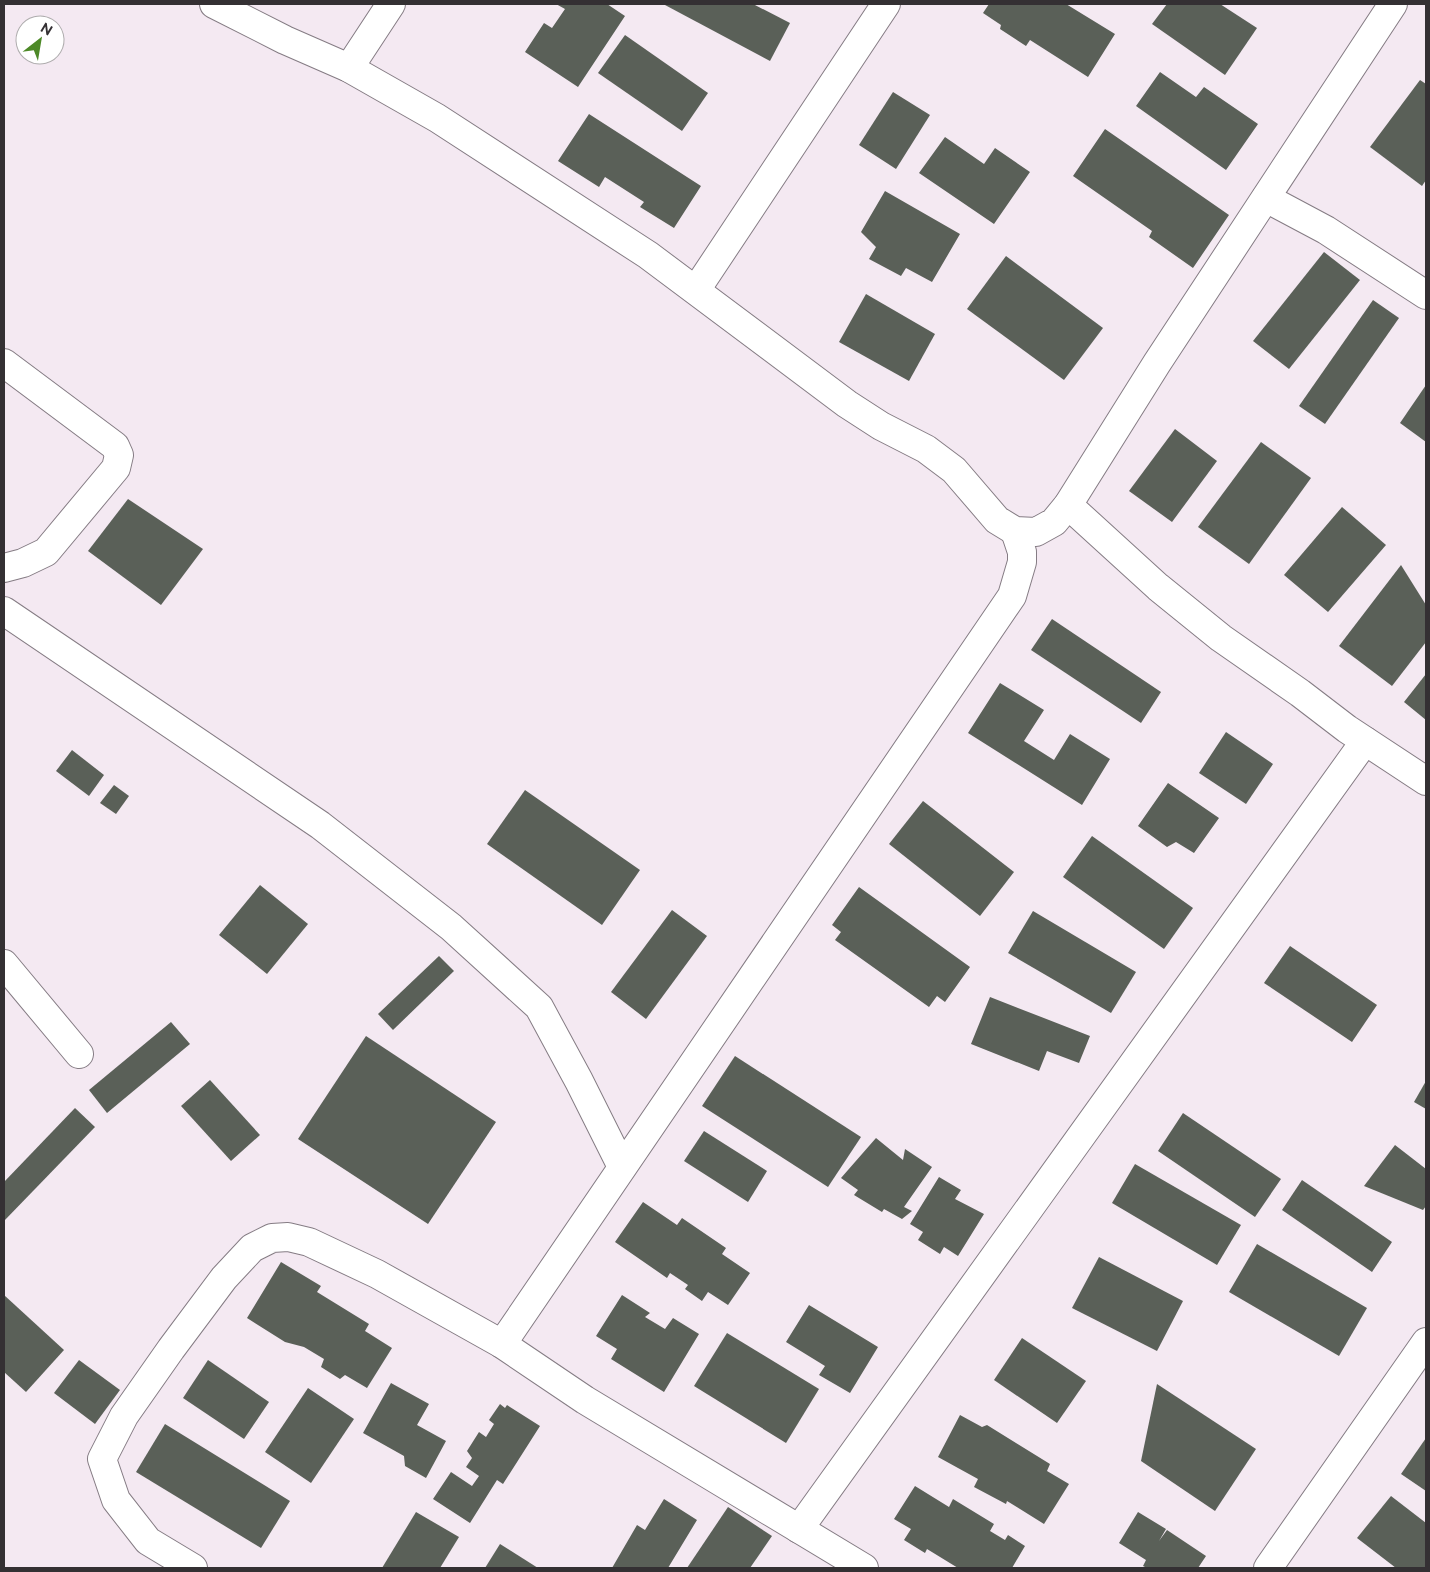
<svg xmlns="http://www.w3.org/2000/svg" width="1430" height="1572" font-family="Raleway,sans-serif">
  <rect width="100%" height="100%" fill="#f4e9f2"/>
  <g fill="#5a6058">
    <path d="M556,4H607L625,16L578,87L525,52L544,23L552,28L565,9Z"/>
    <path d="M665,4H753L790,23L770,61L665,5Z"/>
    <path d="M989,4H1066L1115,34L1088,77L1030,40L1026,46L1000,29L1001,25L983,13Z"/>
    <path d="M1167,4H1220L1257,28L1225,75L1152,24Z"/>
    <path d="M625,35L708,93L682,131L598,73Z"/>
    <path d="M1160,72L1196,97L1204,87L1258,124L1226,170L1136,106Z"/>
    <path d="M1420,80L1426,84V180L1422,186L1370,147Z"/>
    <path d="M893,92L930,115L896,169L859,145Z"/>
    <path d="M589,114L701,186L674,228L640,207L644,202L605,177L599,187L558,161Z"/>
    <path d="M1105,129L1229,215L1193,268L1149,237L1152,231L1073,176Z"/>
    <path d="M945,137L984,164L995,148L1030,172L994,224L919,173Z"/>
    <path d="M885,191L960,234L932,282L906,268L901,276L869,259L876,247L861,232Z"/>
    <path d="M1324,252L1360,280L1289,369L1253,341Z"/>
    <path d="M1006,256L1103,328L1064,380L967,309Z"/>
    <path d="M866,294L935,334L909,381L839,342Z"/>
    <path d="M1373,300L1399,318L1325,424L1299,406Z"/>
    <path d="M1426,385V442L1400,423Z"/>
    <path d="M1175,429L1217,461L1172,522L1129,491Z"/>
    <path d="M1261,442L1311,478L1249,564L1198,527Z"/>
    <path d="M128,499L203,549L161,605L88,551Z"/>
    <path d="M1342,507L1386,545L1328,612L1284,575Z"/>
    <path d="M1401,565L1426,605V642L1392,686L1339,646Z"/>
    <path d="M1052,619L1161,692L1141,723L1031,650Z"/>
    <path d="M1426,674V720L1404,702Z"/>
    <path d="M1000,683L1044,710L1024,741L1054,760L1070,734L1110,759L1082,805L968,733Z"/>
    <path d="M1226,732L1273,764L1246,804L1199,773Z"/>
    <path d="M72,750L104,775L89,796L56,771Z"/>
    <path d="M1168,783L1219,818L1194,853L1176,842L1167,847L1138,826Z"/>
    <path d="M114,785L129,796L116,814L100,803Z"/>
    <path d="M525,790L640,870L602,925L487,844Z"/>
    <path d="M923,801L1014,872L980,916L889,844Z"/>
    <path d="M1092,836L1193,908L1164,949L1063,877Z"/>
    <path d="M260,885L308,924L267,974L219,935Z"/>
    <path d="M859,887L970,967L945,1002L937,996L929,1007L835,940L841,932L832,925Z"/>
    <path d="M672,910L707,936L646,1019L611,992Z"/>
    <path d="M1033,911L1136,972L1111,1013L1008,953Z"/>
    <path d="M1290,946L1377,1005L1352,1042L1264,983Z"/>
    <path d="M439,956L454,971L393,1030L378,1014Z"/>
    <path d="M990,997L1090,1036L1079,1063L1047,1051L1039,1071L971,1044Z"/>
    <path d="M171,1022L190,1044L107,1113L89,1090Z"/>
    <path d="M366,1036L496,1122L428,1224L298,1139Z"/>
    <path d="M735,1056L861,1137L828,1187L702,1106Z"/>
    <path d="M210,1080L260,1135L231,1161L181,1106Z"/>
    <path d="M1426,1081V1109L1414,1102Z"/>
    <path d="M75,1108L95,1127L4,1221V1182Z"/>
    <path d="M1183,1113L1281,1179L1255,1217L1158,1151Z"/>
    <path d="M704,1131L767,1171L748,1202L684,1161Z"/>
    <path d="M876,1138L903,1160L905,1149L932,1167L904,1207L912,1211L902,1219L884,1209L882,1212L854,1195L858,1190L841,1178Z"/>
    <path d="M1395,1145L1426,1169V1206L1423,1210L1364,1186Z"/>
    <path d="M1135,1164L1241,1225L1217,1265L1112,1203Z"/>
    <path d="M939,1177L961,1190L955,1199L984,1214L958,1256L944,1247L940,1254L918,1240L923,1232L910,1224Z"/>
    <path d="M1302,1180L1392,1242L1372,1272L1282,1210Z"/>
    <path d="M643,1202L677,1225L682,1218L726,1248L722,1254L750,1273L728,1305L708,1292L702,1301L685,1289L688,1285L670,1273L667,1278L615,1242Z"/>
    <path d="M1257,1244L1367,1308L1339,1356L1229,1292Z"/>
    <path d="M1099,1257L1183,1301L1157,1351L1072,1308Z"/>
    <path d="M281,1262L321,1286L317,1292L369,1324L365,1331L392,1348L367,1388L345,1375L340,1379L321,1367L324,1359L304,1347L285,1342L247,1318Z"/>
    <path d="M4,1295L64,1350L26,1392L4,1372Z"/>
    <path d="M622,1295L650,1313L645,1317L665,1329L673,1318L699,1334L664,1392L611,1359L617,1349L596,1336Z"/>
    <path d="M809,1305L878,1347L850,1393L819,1375L825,1366L786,1342Z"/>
    <path d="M727,1333L819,1389L786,1443L694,1386Z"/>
    <path d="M1022,1338L1086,1381L1057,1423L994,1380Z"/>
    <path d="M79,1360L120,1390L95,1424L54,1393Z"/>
    <path d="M208,1360L269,1402L244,1439L183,1398Z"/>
    <path d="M391,1383L429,1404L417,1425L446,1441L426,1478L405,1466L404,1456L363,1433Z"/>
    <path d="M1157,1384L1256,1449L1215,1511L1141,1461Z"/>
    <path d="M308,1388L354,1419L311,1483L265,1452Z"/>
    <path d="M500,1404L505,1408L507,1405L540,1426L503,1484L497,1480L470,1523L433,1499L451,1472L472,1486L479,1476L466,1467L472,1458L467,1451L479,1432L486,1437L494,1424L489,1420Z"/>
    <path d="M960,1415L982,1427L987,1425L1050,1464L1047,1471L1069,1484L1044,1524L1007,1501L1006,1504L974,1487L978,1479L938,1457Z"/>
    <path d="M165,1424L290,1501L261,1548L136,1472Z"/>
    <path d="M1426,1438V1491L1401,1474Z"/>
    <path d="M915,1486L949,1507L953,1499L994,1524L990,1531L1005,1540L1008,1535L1025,1546L1012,1568H958L927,1549L925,1553L904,1540L911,1529L894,1519Z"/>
    <path d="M1391,1496L1426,1523V1568H1396L1357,1538Z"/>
    <path d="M664,1499L697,1520L668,1568H612L637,1525L645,1530Z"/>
    <path d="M728,1507L772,1536L750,1568H687Z"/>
    <path d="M416,1512L459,1537L440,1568H382Z"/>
    <path d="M1138,1512L1166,1529L1159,1541L1167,1530L1206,1556L1198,1568H1147L1143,1566L1146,1560L1119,1543Z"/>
    <path d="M500,1544L538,1568H485Z"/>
  </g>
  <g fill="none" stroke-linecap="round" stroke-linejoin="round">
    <g stroke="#857c84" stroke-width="30">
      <g id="minor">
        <path d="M214,4L285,40L349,68L437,118L648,255L847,404L881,426L926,449L954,470L997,520L1015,531L1036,532L1054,522L1068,505L1157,363L1393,4"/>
        <path d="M349,68L391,4"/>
        <path d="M1266,198L1326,230L1426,295"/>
        <path d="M696,290L886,4"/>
        <path d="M4,363L115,446L119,455L116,468L46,552L23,563L4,568"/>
        <path d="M1068,505L1158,587L1221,638L1300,693L1347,729L1426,781"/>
        <path d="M4,611L320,825L451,927L539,1007L579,1081L622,1167"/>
        <path d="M4,964L79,1054"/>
        <path d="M502,1344L1012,596L1022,562V552L1015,531"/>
        <path d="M799,1529L1365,741"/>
        <path d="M193,1568L148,1541L116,1500L102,1459L124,1416L171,1349L224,1278L252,1248L272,1238L288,1237L309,1242L377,1274L502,1344L585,1400L864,1568"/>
        <path d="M1268,1568L1426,1342"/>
      </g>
    </g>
    <use href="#minor" stroke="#fff" stroke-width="28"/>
  </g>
  <rect width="1430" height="1572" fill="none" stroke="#343033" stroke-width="10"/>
  <g transform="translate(40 40) rotate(31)"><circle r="24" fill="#ffffff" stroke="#aeacad"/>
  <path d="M0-4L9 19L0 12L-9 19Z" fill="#4d8927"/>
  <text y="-8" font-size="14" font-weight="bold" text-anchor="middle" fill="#343033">N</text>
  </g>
</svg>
